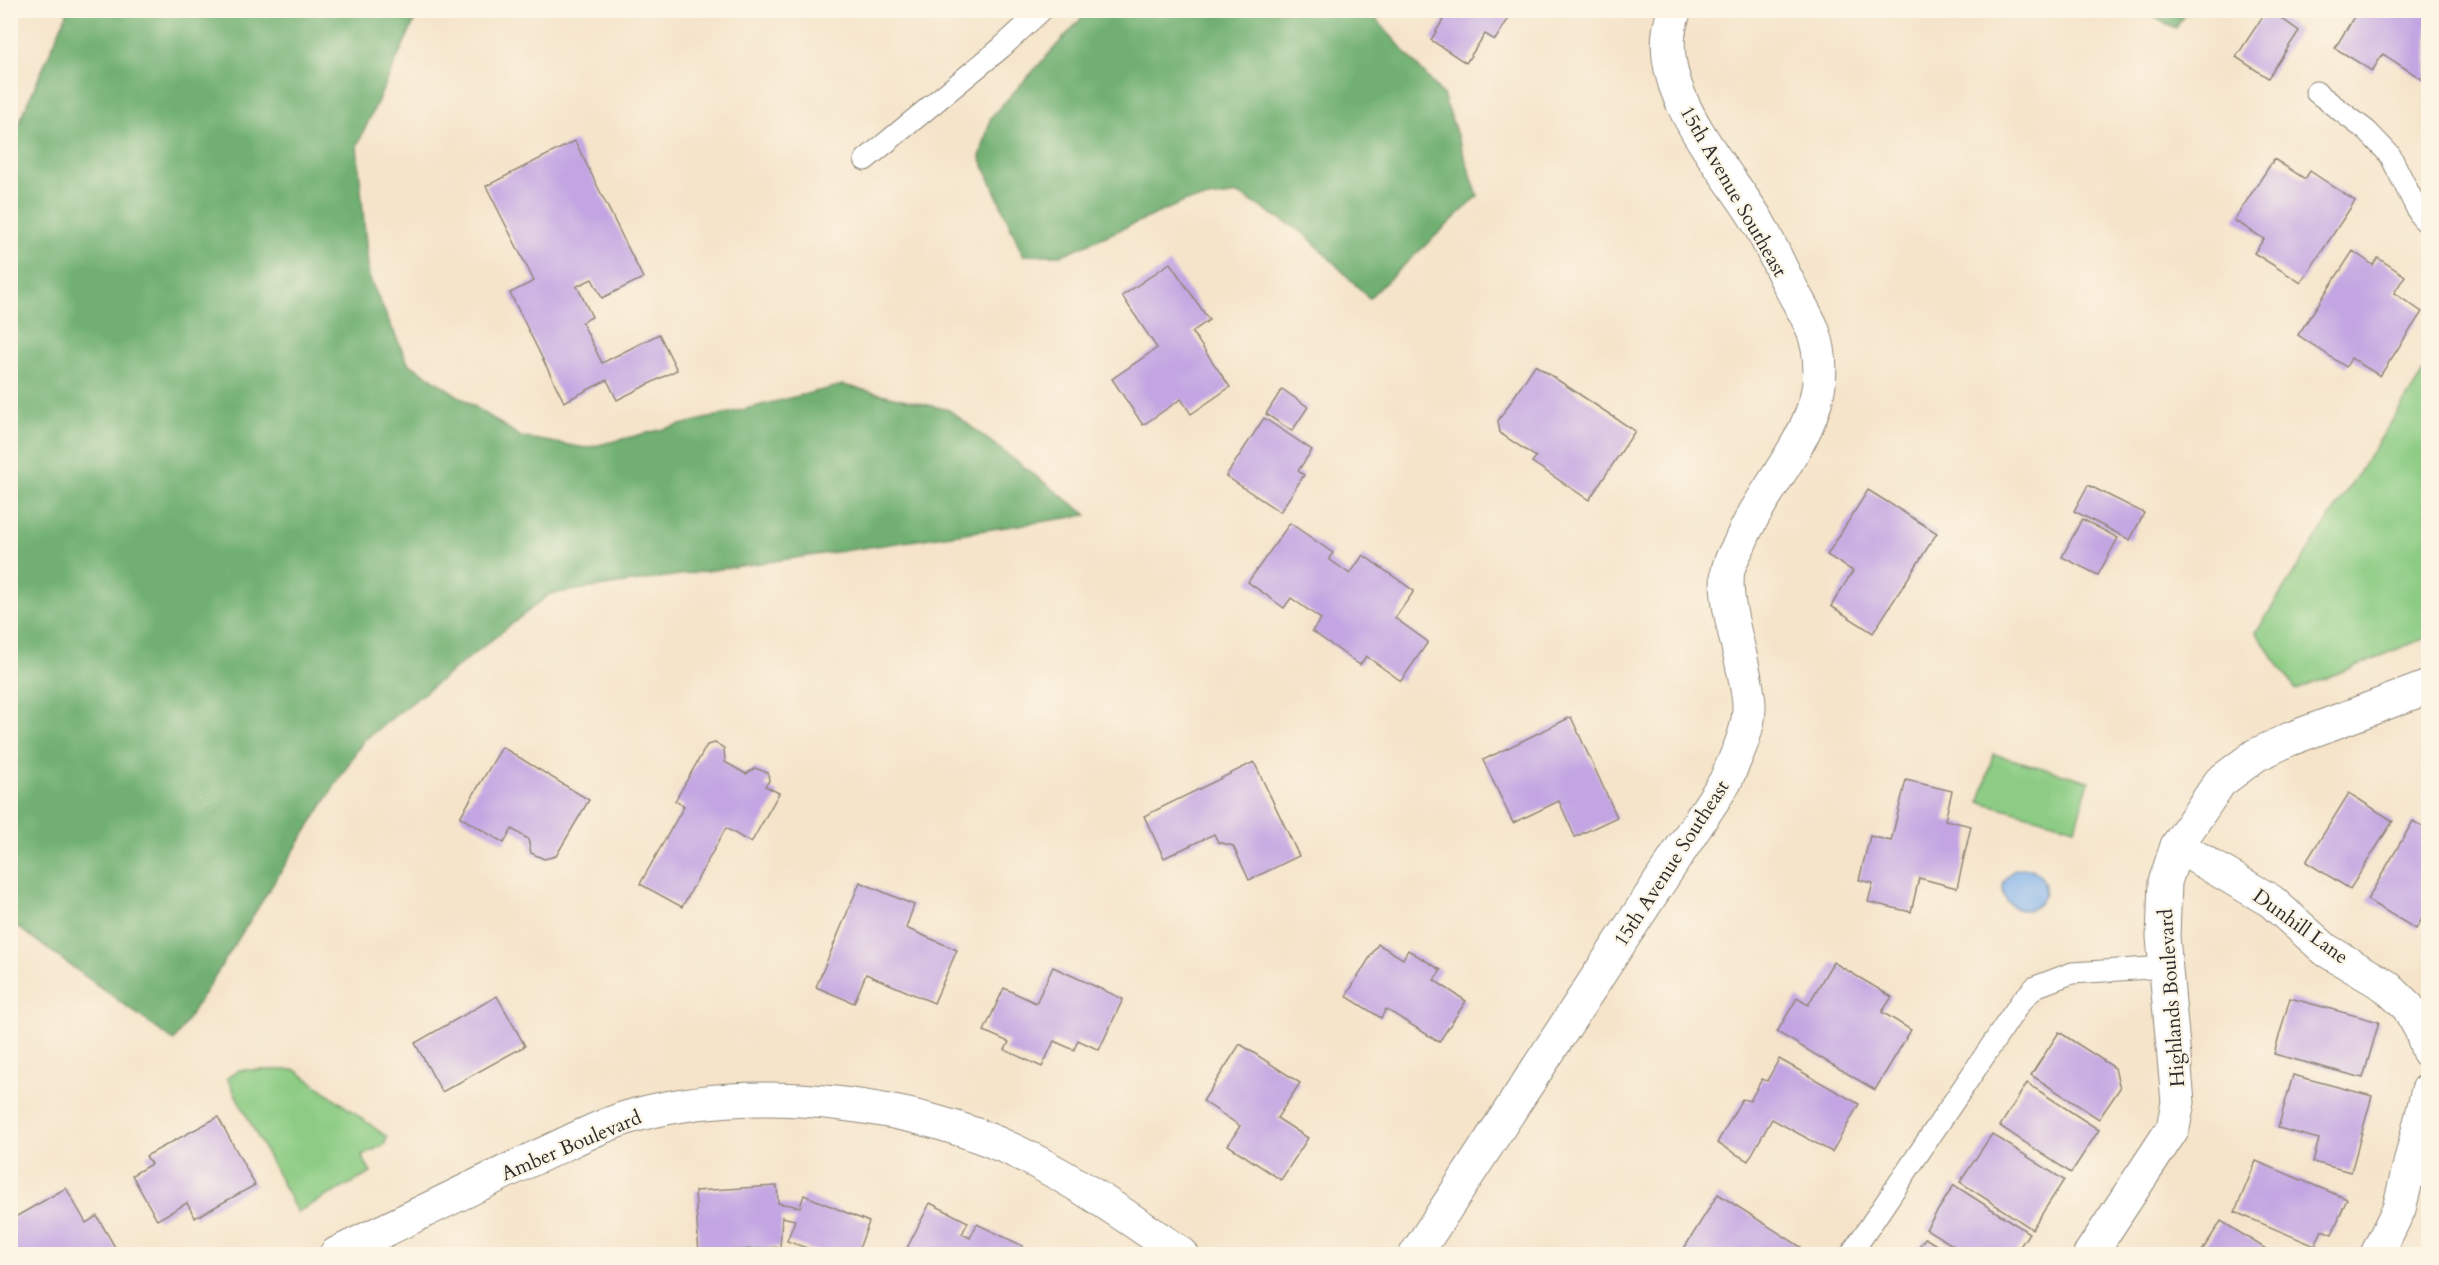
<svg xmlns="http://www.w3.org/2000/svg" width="2439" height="1265" font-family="Cardo,serif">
  <rect width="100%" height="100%" fill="#fcf5e5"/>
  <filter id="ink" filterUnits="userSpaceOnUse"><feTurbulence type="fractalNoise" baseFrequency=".0167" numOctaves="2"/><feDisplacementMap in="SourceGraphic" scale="12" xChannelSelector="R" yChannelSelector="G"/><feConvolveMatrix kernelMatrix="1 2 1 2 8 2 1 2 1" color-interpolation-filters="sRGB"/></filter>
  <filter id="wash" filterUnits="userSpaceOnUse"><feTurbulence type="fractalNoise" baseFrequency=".008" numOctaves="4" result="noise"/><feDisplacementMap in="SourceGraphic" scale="24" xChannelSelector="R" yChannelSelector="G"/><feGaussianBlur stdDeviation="1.35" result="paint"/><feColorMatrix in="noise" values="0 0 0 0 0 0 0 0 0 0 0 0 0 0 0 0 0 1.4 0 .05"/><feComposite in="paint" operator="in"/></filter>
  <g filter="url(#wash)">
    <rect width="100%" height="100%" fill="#f5e4ca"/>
    <g fill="#8ccc84" stroke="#5c7c58" stroke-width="1.5">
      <path d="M2428,365V637L2296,690L2256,632Z"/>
      <path d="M1993,754L2089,781L2075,828L1980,802Z"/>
      <path d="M239,1070H296L387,1137L385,1144L362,1156L371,1173L297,1212L227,1078Z"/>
    </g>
    <g fill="#71b072" stroke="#4e6e4e" stroke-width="1.5">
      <path d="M1089,10L1369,11L1443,95L1478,196L1369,298L1305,234L1239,194L1186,201L1062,255H1023L980,157L991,117Z"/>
      <path d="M68,11H419L357,146L369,277L408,363L521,437L586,448L843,385L949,410L1087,515L550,594L363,741L174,1041L11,922V141Z"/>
      <path d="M895,11H952L947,16Z"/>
      <path d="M2140,11H2186L2176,28Z"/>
    </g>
    <circle fill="#7fb1eb" stroke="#556e8b" stroke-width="1.5" cx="2024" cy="889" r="21"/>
    <g id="blocks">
      <g fill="#c2a5e2">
        <path d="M1429,10H1514L1495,40L1485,34L1466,63L1431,40L1443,20Z"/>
        <path d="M2255,10H2286L2281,18L2299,31L2268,78L2236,57L2263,16Z"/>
        <path d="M2358,10H2428L2426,82L2383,54L2372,71L2335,48Z"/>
        <path d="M575,141L643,278L602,298L592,279L577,286L592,317L582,322L602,363L659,334L677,370L617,400L607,380L564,402L510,293L534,281L486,186Z"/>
        <path d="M2274,159L2305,179L2310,171L2355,201L2301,283L2254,253L2264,239L2234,220Z"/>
        <path d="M2353,251L2373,265L2378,258L2405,276L2394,293L2422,312L2380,376L2351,358L2346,367L2298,335Z"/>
        <path d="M1170,263L1209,320L1192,332L1230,387L1191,414L1181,399L1143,425L1112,379L1157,348L1122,296Z"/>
        <path d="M1535,365L1635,431L1589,500L1532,462L1536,457L1500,433L1498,421Z"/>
        <path d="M1282,389L1308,407L1292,431L1266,414Z"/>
        <path d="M1264,418L1312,450L1298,471L1304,475L1280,512L1226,476Z"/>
        <path d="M2088,485L2144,513L2130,540L2074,511Z"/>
        <path d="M1868,490L1937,533L1873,633L1831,606L1853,571L1827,555Z"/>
        <path d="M2082,519L2118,538L2098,575L2062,557Z"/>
        <path d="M1290,523L1333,553L1329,559L1350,574L1363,555L1414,591L1395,618L1428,642L1401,681L1366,656L1360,665L1312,631L1321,619L1291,598L1284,608L1248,582Z"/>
        <path d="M1571,717L1617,817L1575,837L1559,801L1513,823L1483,760Z"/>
        <path d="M715,743L724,748L725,762L746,774L755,768L768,773L769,781L765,786L779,793L751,843L726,828L682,907L640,884L684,806L675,801L707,745Z"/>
        <path d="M502,747L589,800L556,856L544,859L531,853L528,839L512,829L504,843L460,817Z"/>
        <path d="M1254,762L1299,856L1249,880L1233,846L1218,842L1214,834L1164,858L1144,816Z"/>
        <path d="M1906,780L1952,791L1945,820L1971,826L1957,888L1919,878L1911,912L1868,902L1873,883L1859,880L1870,836L1891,841Z"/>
        <path d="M2349,793L2393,821L2350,889L2306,862Z"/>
        <path d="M2413,821L2428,830V908L2416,929L2367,900Z"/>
        <path d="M860,882L914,905L906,928L957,950L934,1003L866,974L854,1003L816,987Z"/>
        <path d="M1378,944L1403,959L1408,950L1441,970L1434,980L1466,1001L1439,1042L1386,1009L1381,1018L1346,996Z"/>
        <path d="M1833,962L1892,997L1882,1012L1911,1030L1875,1090L1777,1032L1797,998L1808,1005Z"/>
        <path d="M1053,967L1123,999L1099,1050L1078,1040L1074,1050L1054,1041L1042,1067L1005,1050L1009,1042L984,1031L1004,988L1036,1003Z"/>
        <path d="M497,996L525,1046L442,1092L415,1043Z"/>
        <path d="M2290,998L2379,1022L2363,1078L2274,1054Z"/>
        <path d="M2059,1032L2115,1068L2120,1088L2099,1119L2031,1075Z"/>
        <path d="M1240,1044L1300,1083L1277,1118L1308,1138L1281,1180L1228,1145L1240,1126L1203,1101Z"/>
        <path d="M1779,1059L1859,1104L1832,1152L1772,1119L1748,1161L1717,1143L1742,1099L1750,1101L1762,1079L1767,1081Z"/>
        <path d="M2293,1075L2372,1096L2351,1172L2313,1162L2319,1139L2278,1128Z"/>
        <path d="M2027,1083L2099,1130L2071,1173L2000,1126Z"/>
        <path d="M218,1117L255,1185L195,1218L187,1203L157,1220L132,1175L151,1164L146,1156Z"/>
        <path d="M1992,1134L2064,1180L2032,1229L1960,1182Z"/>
        <path d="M2256,1161L2347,1199L2332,1234L2322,1230L2315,1246L2235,1212Z"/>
        <path d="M1954,1185L2029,1233L2015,1254H1967L1926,1229Z"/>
        <path d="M777,1186L778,1203L800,1207L804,1195L869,1222L857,1254H824L787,1241L795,1220L782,1217L780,1247L726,1251L724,1254H699L695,1191Z"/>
        <path d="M66,1188L86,1223L97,1216L119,1254H13L10,1220Z"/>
        <path d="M1718,1194L1801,1247L1797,1254H1690L1683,1250Z"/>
        <path d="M930,1203L968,1222L962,1234L970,1238L977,1224L1023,1246L1019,1254H904Z"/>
        <path d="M2221,1221L2274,1254H2200Z"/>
        <path d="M1925,1238L1951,1254H1914Z"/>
      </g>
    </g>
  </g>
  <g filter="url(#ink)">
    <use href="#blocks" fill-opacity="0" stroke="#90887a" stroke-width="1.5"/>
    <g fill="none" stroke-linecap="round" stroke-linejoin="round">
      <g stroke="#90887a" stroke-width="23">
        <g id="service">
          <path d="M2316,92L2367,131L2390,155L2421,217L2428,224"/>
          <path d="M865,160L1001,48L1042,10"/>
          <path d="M1851,1254L2020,1003L2035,987L2072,973L2166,967"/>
        </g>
      </g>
      <g stroke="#90887a" stroke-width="35">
        <g id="minor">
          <path d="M2177,846L2271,901L2326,950L2386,986L2408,1007L2421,1030L2428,1051"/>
          <path d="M336,1254C404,1221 471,1188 539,1156C570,1142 603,1124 636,1115C757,1083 919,1101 1031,1159C1084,1186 1132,1221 1182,1254"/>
          <path d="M1416,1254L1725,782C1735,758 1750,731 1749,704C1747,667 1722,605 1728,570C1730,562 1735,552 1739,545C1768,473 1843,415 1813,330C1807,315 1797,300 1790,286C1778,263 1768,239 1755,217C1720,161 1645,82 1675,10"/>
          <path d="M2090,1254L2173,1128L2178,1102L2163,937L2165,882L2177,846L2220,782L2256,755L2290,739L2428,687"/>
          <path d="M2377,1254L2399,1209L2428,1090"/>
        </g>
      </g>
      <use href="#service" stroke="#fff" stroke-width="21"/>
      <use href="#minor" stroke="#fff" stroke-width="33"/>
    </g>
  </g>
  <g text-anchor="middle" stroke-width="4.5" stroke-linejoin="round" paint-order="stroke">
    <g font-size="20" fill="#2b2b2b" stroke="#fcf5e5">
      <text transform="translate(1734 191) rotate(60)" y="7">15th Avenue Southeast</text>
      <text transform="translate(1671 863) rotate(-57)" y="7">15th Avenue Southeast</text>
      <text transform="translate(2301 926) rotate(36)" y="7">Dunhill Lane</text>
      <text transform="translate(2171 998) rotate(-94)" y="7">Highlands Boulevard</text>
      <text transform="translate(571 1145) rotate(-23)" y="7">Amber Boulevard</text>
    </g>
  </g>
  <rect width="2439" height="1265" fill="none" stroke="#fcf5e5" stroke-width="36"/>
</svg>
